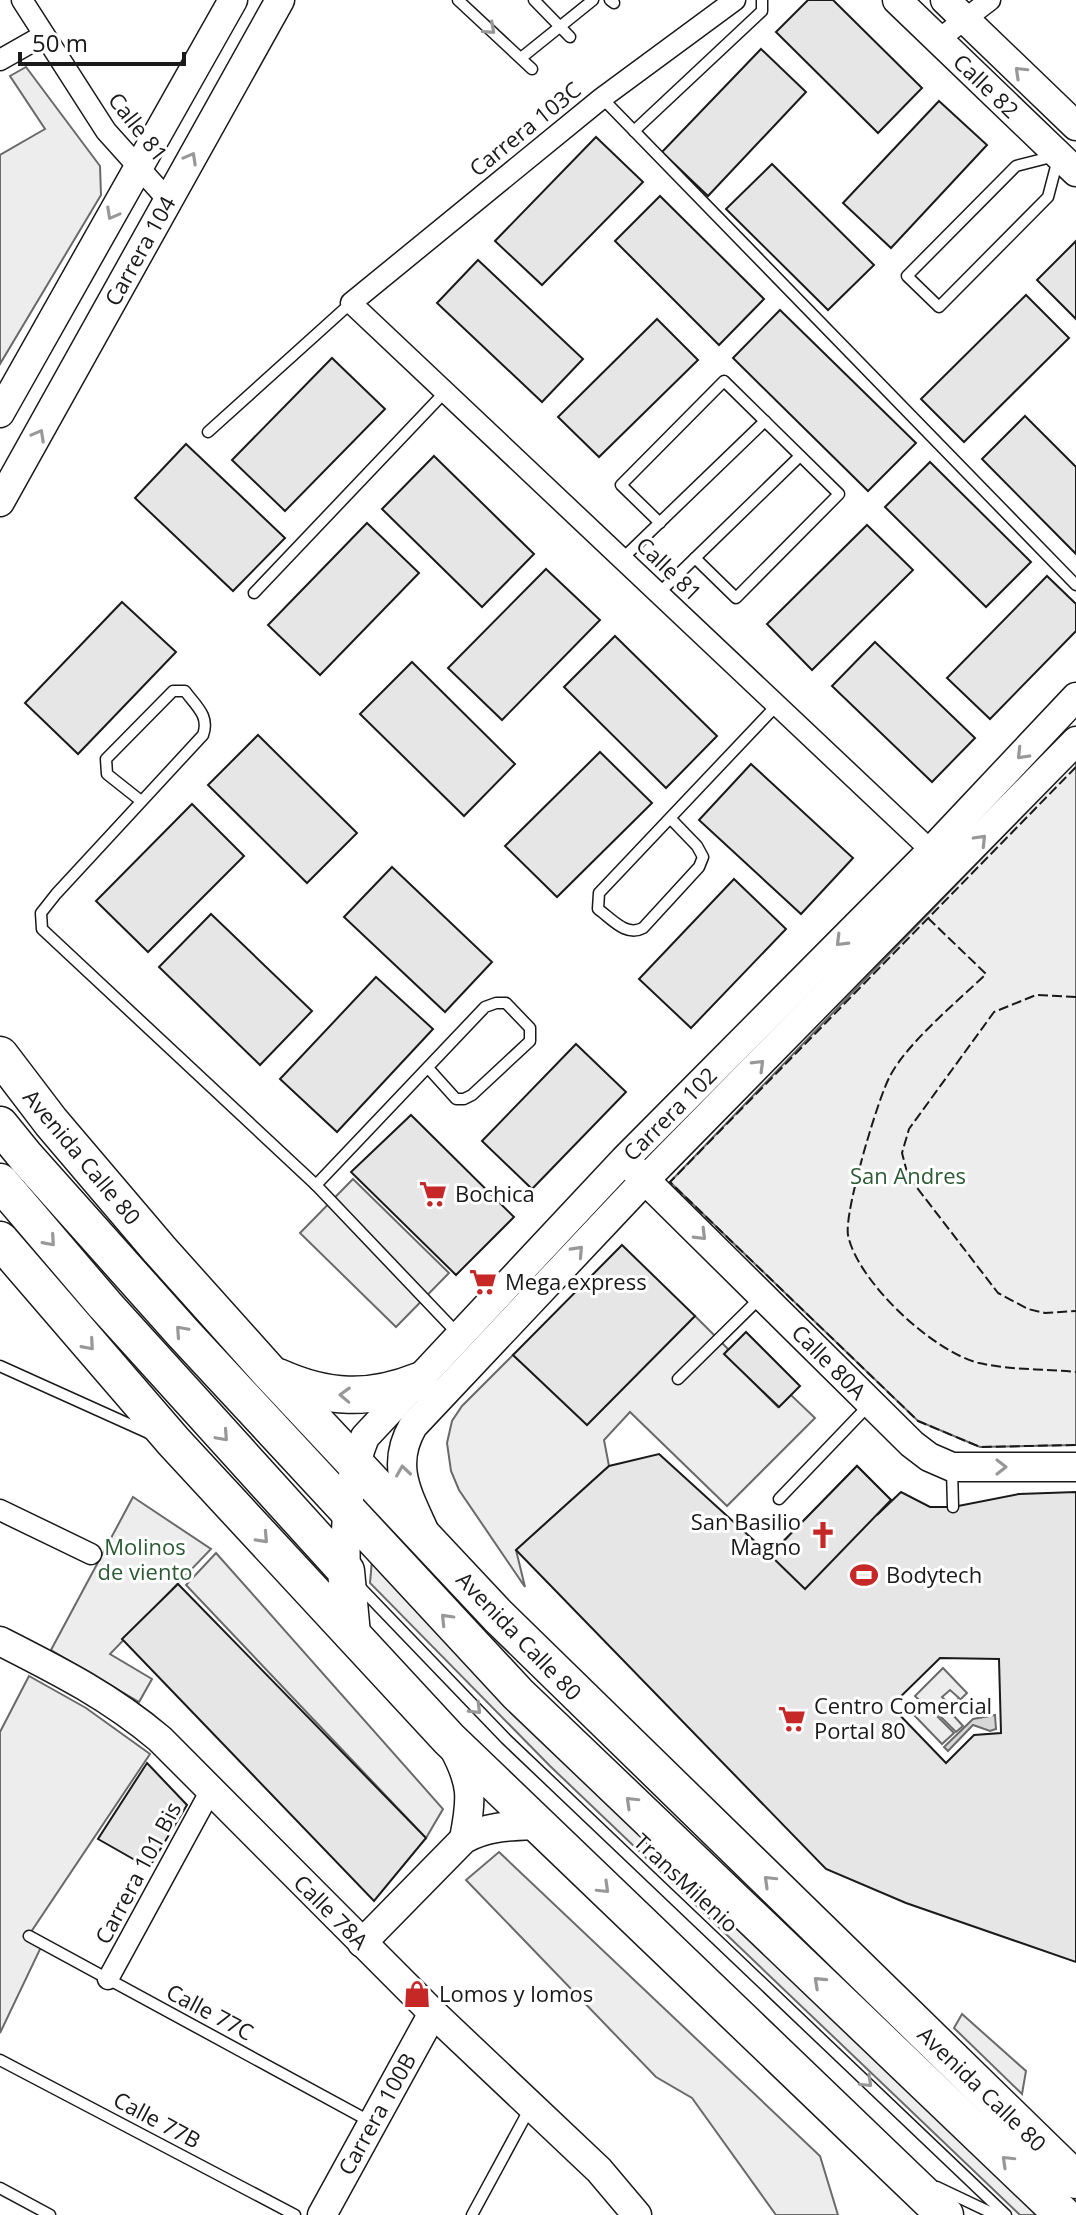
<svg xmlns="http://www.w3.org/2000/svg" width="1076" height="2215" font-family="'Open Sans',sans-serif">
  <rect width="100%" height="100%" fill="#fff"/>
  <g fill="#ededed" stroke="#6a6a6a" stroke-width="2">
    <path d="M26,67L100,166L101,195L0,364V155L45,129L10,76Z"/>
    <path d="M1076,760V1445L980,1447L918,1421L670,1182Z"/>
    <path d="M353,1179L449,1273L396,1327L300,1233Z"/>
    <path d="M695,1316L728,1349L725,1354L778,1407L791,1395L815,1418L727,1506L630,1412L604,1440L609,1466L516,1550L525,1587L459,1490L451,1471L447,1443L452,1421L462,1406L513,1355L587,1424Z"/>
    <path d="M133,1497L211,1549L110,1654L152,1679L139,1702L51,1650Z"/>
    <path d="M216,1553L443,1809L426,1838L186,1585Z"/>
    <path d="M372,1560L1040,2215H1020L550,1766L370,1583Z"/>
    <path d="M943,1668L967,1693L957,1703L956,1701L959,1698L950,1690L942,1697L951,1706H954L951,1708L954,1712L952,1714L963,1726L956,1732L934,1710L931,1712L915,1696Z"/>
    <path d="M29,1676L86,1708L150,1754L29,1935L43,1943L0,2033V1732Z"/>
    <path d="M921,1704L931,1715L934,1713L954,1733L942,1744L912,1713Z"/>
    <path d="M499,1852L820,2156L838,2215H776L692,2098L656,2077L466,1880Z"/>
    <path d="M962,2014L1026,2071L1022,2094L954,2028Z"/>
  </g>
  <path fill="#d7d7d7" stroke="#6a6a6a" stroke-width="2" d="M995,1715L996,1729L990,1731L973,1725L948,1751L944,1747L973,1719Z"/>
  <g fill="#e6e6e6" stroke="#1a1a1a" stroke-width="2" fill-rule="evenodd">
    <path d="M808,0H833L922,88L878,133L776,32Z"/>
    <path d="M761,49L806,92L708,196L662,152Z"/>
    <path d="M939,101L987,145L891,248L843,203Z"/>
    <path d="M596,137L643,182L542,285L495,241Z"/>
    <path d="M772,164L874,265L828,310L726,209Z"/>
    <path d="M660,196L764,299L719,345L615,241Z"/>
    <path d="M1076,241V319L1037,280Z"/>
    <path d="M478,260L583,359L542,402L437,303Z"/>
    <path d="M1026,295L1069,338L964,442L921,399Z"/>
    <path d="M780,310L916,443L868,491L733,358Z"/>
    <path d="M657,319L698,360L599,457L558,417Z"/>
    <path d="M332,358L385,409L285,511L232,460Z"/>
    <path d="M1025,416L1076,467V554L982,459Z"/>
    <path d="M186,444L285,538L233,591L135,498Z"/>
    <path d="M434,456L534,554L482,607L382,509Z"/>
    <path d="M930,462L1031,562L986,607L885,507Z"/>
    <path d="M367,523L419,573L320,675L268,625Z"/>
    <path d="M867,525L913,570L812,670L767,624Z"/>
    <path d="M546,569L600,620L502,720L448,668Z"/>
    <path d="M1047,576L1076,604V631L990,719L947,678Z"/>
    <path d="M122,602L176,652L78,754L25,703Z"/>
    <path d="M615,636L717,736L666,788L564,687Z"/>
    <path d="M875,642L975,738L932,782L832,686Z"/>
    <path d="M412,662L515,764L464,816L360,714Z"/>
    <path d="M258,735L357,833L307,883L208,785Z"/>
    <path d="M600,752L652,803L557,897L505,846Z"/>
    <path d="M751,764L853,858L801,914L699,820Z"/>
    <path d="M192,804L244,856L148,952L96,901Z"/>
    <path d="M392,867L492,962L445,1012L344,917Z"/>
    <path d="M734,879L786,929L691,1028L639,979Z"/>
    <path d="M211,914L312,1011L260,1065L159,967Z"/>
    <path d="M376,977L433,1029L337,1132L280,1079Z"/>
    <path d="M576,1044L626,1092L532,1189L482,1141Z"/>
    <path d="M411,1115L514,1217L456,1275L351,1172Z"/>
    <path d="M622,1245L695,1316L587,1425L513,1355Z"/>
    <path d="M746,1332L800,1386L779,1407L724,1354Z"/>
    <path d="M659,1454L770,1555L857,1466L891,1500L877,1515L901,1492L930,1507H953L1019,1494L1076,1492V1962L906,1903L826,1869L516,1550L609,1466ZM940,1658L999,1659L1001,1733L974,1735L946,1763L891,1706Z"/>
    <path d="M857,1466L891,1500L805,1589L770,1555Z"/>
    <path d="M178,1584L426,1838L374,1901L122,1639Z"/>
    <path d="M147,1763L187,1805L149,1868L98,1839Z"/>
  </g>
  <g fill="none" stroke-linecap="round" stroke-linejoin="round">
    <g stroke="#1a1a1a" stroke-width="13">
      <g id="lane">
        <path d="M458,0L532,69"/>
        <path d="M534,0L570,37"/>
        <path d="M610,0L614,3"/>
        <path d="M521,58L593,0"/>
        <path d="M602,98L1076,585"/>
        <path d="M634,131L762,11V0"/>
        <path d="M1059,155L1048,197L939,307L907,276L1016,166Z"/>
        <path d="M208,432L351,303"/>
        <path d="M660,523L621,485L724,381L839,494L736,598L695,558"/>
        <path d="M623,558L765,421"/>
        <path d="M254,593L445,392"/>
        <path d="M658,594L800,456"/>
        <path d="M141,801L107,774L106,759L173,691H185C196,706 210,716 203,735L56,894L41,913L42,929L316,1185L458,1334"/>
        <path d="M670,818L697,846L703,857L699,867L643,928C626,937 612,919 598,909L599,893C658,830 718,768 777,705"/>
        <path d="M316,1185L485,1007L496,1003H506L530,1028V1041L472,1095L464,1099H456L429,1069"/>
        <path d="M0,1366L153,1435"/>
        <path d="M678,1379L761,1297"/>
        <path d="M952,1469L953,1507"/>
        <path d="M779,1499L869,1405"/>
        <path d="M358,1585L506,1739L1006,2215"/>
        <path d="M29,1936L371,2122"/>
        <path d="M0,2060L295,2215"/>
        <path d="M937,2187L996,2215"/>
        <path d="M0,2188L50,2215"/>
        <path d="M472,2215L530,2108"/>
      </g>
    </g>
    <g stroke="#1a1a1a" stroke-width="23">
      <g id="street">
        <path d="M22,0L106,131L168,200"/>
        <path d="M735,0L602,98L351,303L941,860"/>
        <path d="M938,40L990,0"/>
        <path d="M0,60L44,35"/>
        <path d="M0,1510L91,1554"/>
        <path d="M108,1979L211,1790"/>
      </g>
    </g>
    <g stroke="#1a1a1a" stroke-width="31">
      <g id="secondary">
        <path d="M897,0L1076,172"/>
        <path d="M945,0L1076,126"/>
        <path d="M0,413L233,0"/>
        <path d="M0,502L280,0"/>
        <path d="M634,1169L912,1444L929,1457L952,1467H1076"/>
        <path d="M423,1528C406,1491 391,1464 413,1426L645,1180L1076,741"/>
        <path d="M346,1571C344,1526 348,1479 365,1437L624,1160L931,851L1076,697"/>
        <path d="M0,1641C59,1671 109,1696 160,1739L433,2013L599,2170L637,2215"/>
        <path d="M453,1747C473,1784 472,1798 464,1839"/>
        <path d="M362,1943L464,1839C487,1826 511,1826 537,1825"/>
        <path d="M322,2215L433,2013"/>
      </g>
    </g>
    <g stroke="#1a1a1a" stroke-width="39">
      <g id="highway">
        <path d="M0,1055L51,1122L159,1249L271,1374L498,1616L1076,2180"/>
        <path d="M0,1125L26,1157L183,1333L518,1694L1063,2215"/>
        <path d="M0,1182L105,1305L346,1571L352,1634"/>
        <path d="M0,1240L174,1442L449,1739L945,2215"/>
        <path d="M278,1377C327,1399 369,1401 419,1381"/>
      </g>
    </g>
    <use href="#lane" stroke="#fff" stroke-width="10"/>
    <use href="#street" stroke="#fff" stroke-width="20"/>
    <use href="#secondary" stroke="#fff" stroke-width="28"/>
    <use href="#highway" stroke="#fff" stroke-width="36"/>
    <g stroke="#1a1a1a" stroke-width="2" stroke-dasharray="10 4" stroke-linecap="butt">
      <path d="M1076,767L670,1182L918,1421L980,1447L1076,1445"/>
      <path d="M928,918L986,974C957,1002 908,1042 890,1076C878,1098 844,1212 848,1235C857,1281 933,1352 979,1363C1010,1370 1044,1369 1076,1372"/>
      <path d="M1076,997L1036,995L994,1012L909,1129L902,1153L908,1176L998,1293L1028,1309L1045,1313L1076,1311"/>
    </g>
  </g>
  <defs><path id="oneway-chevron" d="M-2-3.5L2.5 0L-2 3.5" fill="none" stroke-width="1.6" stroke-linecap="round" stroke-linejoin="round" transform="scale(2)"/></defs>
  <g stroke="#989898">
    <use href="#oneway-chevron" transform="translate(490 29) rotate(42)"/>
    <use href="#oneway-chevron" transform="translate(1020 72) rotate(-136)"/>
    <use href="#oneway-chevron" transform="translate(191 158) rotate(-61)"/>
    <use href="#oneway-chevron" transform="translate(112 214) rotate(119)"/>
    <use href="#oneway-chevron" transform="translate(39 435) rotate(-61)"/>
    <use href="#oneway-chevron" transform="translate(1022 754) rotate(134)"/>
    <use href="#oneway-chevron" transform="translate(981 840) rotate(-46)"/>
    <use href="#oneway-chevron" transform="translate(841 941) rotate(135)"/>
    <use href="#oneway-chevron" transform="translate(759 1065) rotate(-45)"/>
    <use href="#oneway-chevron" transform="translate(701 1235) rotate(45)"/>
    <use href="#oneway-chevron" transform="translate(50 1241) rotate(49)"/>
    <use href="#oneway-chevron" transform="translate(578 1251) rotate(-47)"/>
    <use href="#oneway-chevron" transform="translate(181 1331) rotate(-132)"/>
    <use href="#oneway-chevron" transform="translate(89 1345) rotate(49)"/>
    <use href="#oneway-chevron" transform="translate(345 1395) rotate(-178)"/>
    <use href="#oneway-chevron" transform="translate(223 1436) rotate(48)"/>
    <use href="#oneway-chevron" transform="translate(1001 1467)"/>
    <use href="#oneway-chevron" transform="translate(403 1471) rotate(-98)"/>
    <use href="#oneway-chevron" transform="translate(263 1538) rotate(47)"/>
    <use href="#oneway-chevron" transform="translate(446 1619) rotate(-134)"/>
    <use href="#oneway-chevron" transform="translate(476 1709) rotate(45)"/>
    <use href="#oneway-chevron" transform="translate(631 1802) rotate(-136)"/>
    <use href="#oneway-chevron" transform="translate(769 1881) rotate(-136)"/>
    <use href="#oneway-chevron" transform="translate(604 1888) rotate(44)"/>
    <use href="#oneway-chevron" transform="translate(819 1982) rotate(-137)"/>
    <use href="#oneway-chevron" transform="translate(867 2082) rotate(44)"/>
    <use href="#oneway-chevron" transform="translate(1007 2161) rotate(-136)"/>
  </g>
  <defs>
    <g id="supermarket-bare" transform="scale(2.16)"><path d="M-6-5.5h2.5l.6 2H6L4.5 2H-2.5L-4.4-4H-6ZM-1.5 3.2a1.3 1.3 0 1 0 .1 0ZM3 3.2a1.3 1.3 0 1 0 .1 0Z" fill="#c62828" stroke="#fff" stroke-width="2.5" paint-order="stroke"/></g>
    <g id="church-bare" transform="scale(2.16)"><path d="M-1.2-6h2.4v3.5h3.3v2.4h-3.3V6h-2.4V-.1h-3.3v-2.4h3.3Z" fill="#c62828" stroke="#fff" stroke-width="2.5" paint-order="stroke"/></g>
    <g id="stadium-bare" transform="scale(2.16)"><path d="M0-5a6.5 5 0 1 0 0 10a6.5 5 0 1 0 0-10ZM-3.5-1.8h7v3.6h-7Z" fill="#c62828" stroke="#fff" stroke-width="2.5" paint-order="stroke"/></g>
    <g id="shop-bare" transform="scale(2.16)"><path d="M-5-2.5h2.3a2.7 3.5 0 0 1 5.4 0H5L5.5 6h-11ZM-1.5-2.5h3a1.5 2.3 0 0 0-3 0Z" fill="#c62828" stroke="#fff" stroke-width="2.5" paint-order="stroke"/></g>
  </defs>
  <g fill-rule="evenodd">
    <use href="#supermarket-bare" x="433" y="1194"/>
    <use href="#supermarket-bare" x="483" y="1282"/>
    <use href="#church-bare" x="823" y="1535"/>
    <use href="#stadium-bare" x="864" y="1575"/>
    <use href="#supermarket-bare" x="792" y="1719"/>
    <use href="#shop-bare" x="417" y="1994"/>
  </g>
  <g text-anchor="middle" stroke-width="6" stroke-linejoin="round" paint-order="stroke">
    <g font-size="22" fill="#1a1a1a" stroke="#fff">
      <text transform="translate(986 86) rotate(44)" y="8">Calle 82</text>
      <text transform="translate(138 127) rotate(52)" y="8">Calle 81</text>
      <text transform="translate(525 129) rotate(-39)" y="8">Carrera 103C</text>
      <text transform="translate(140 251) rotate(-61)" y="8">Carrera 104</text>
      <text transform="translate(669 569) rotate(44)" y="8">Calle 81</text>
      <text transform="translate(670 1114) rotate(-45)" y="8">Carrera 102</text>
      <text transform="translate(82 1157) rotate(50)" y="8">Avenida Calle 80</text>
      <text transform="translate(829 1362) rotate(45)" y="8">Calle 80A</text>
      <text transform="translate(519 1636) rotate(46)" y="8">Avenida Calle 80</text>
      <text transform="translate(138 1873) rotate(-62)" y="8">Carrera 101 Bis</text>
      <text transform="translate(686 1883) rotate(43)" y="8">TransMilenio</text>
      <text transform="translate(331 1912) rotate(45)" y="8">Calle 78A</text>
      <text transform="translate(210 2012) rotate(28)" y="8">Calle 77C</text>
      <text transform="translate(982 2089) rotate(44)" y="8">Avenida Calle 80</text>
      <text transform="translate(377 2114) rotate(-61)" y="8">Carrera 100B</text>
      <text transform="translate(157 2120) rotate(28)" y="8">Calle 77B</text>
    </g>
    <g font-size="22" fill="#2b5a34" stroke="#fff">
      <text x="908" y="1184">San Andres</text>
      <text x="145" y="1555">Molinos<tspan x="145" dy="25">de viento</tspan></text>
    </g>
    <g font-size="22" fill="#1a1a1a" stroke="#fff" text-anchor="start">
      <text x="455" y="1202">Bochica</text>
      <text x="505" y="1290">Mega express</text>
      <text x="801" y="1530" text-anchor="end">San Basilio<tspan x="801" dy="25">Magno</tspan></text>
      <text x="886" y="1583">Bodytech</text>
      <text x="814" y="1714">Centro Comercial<tspan x="814" dy="25">Portal 80</tspan></text>
      <text x="439" y="2002">Lomos y lomos</text>
    </g>
  </g>
  <path d="M20 52v12h164v-12" fill="none" stroke="#1a1a1a" stroke-width="4"/>
  <text x="32" y="52" font-size="24" fill="#1a1a1a" stroke="#ffffff" stroke-width="6" paint-order="stroke">50 m</text>
</svg>
